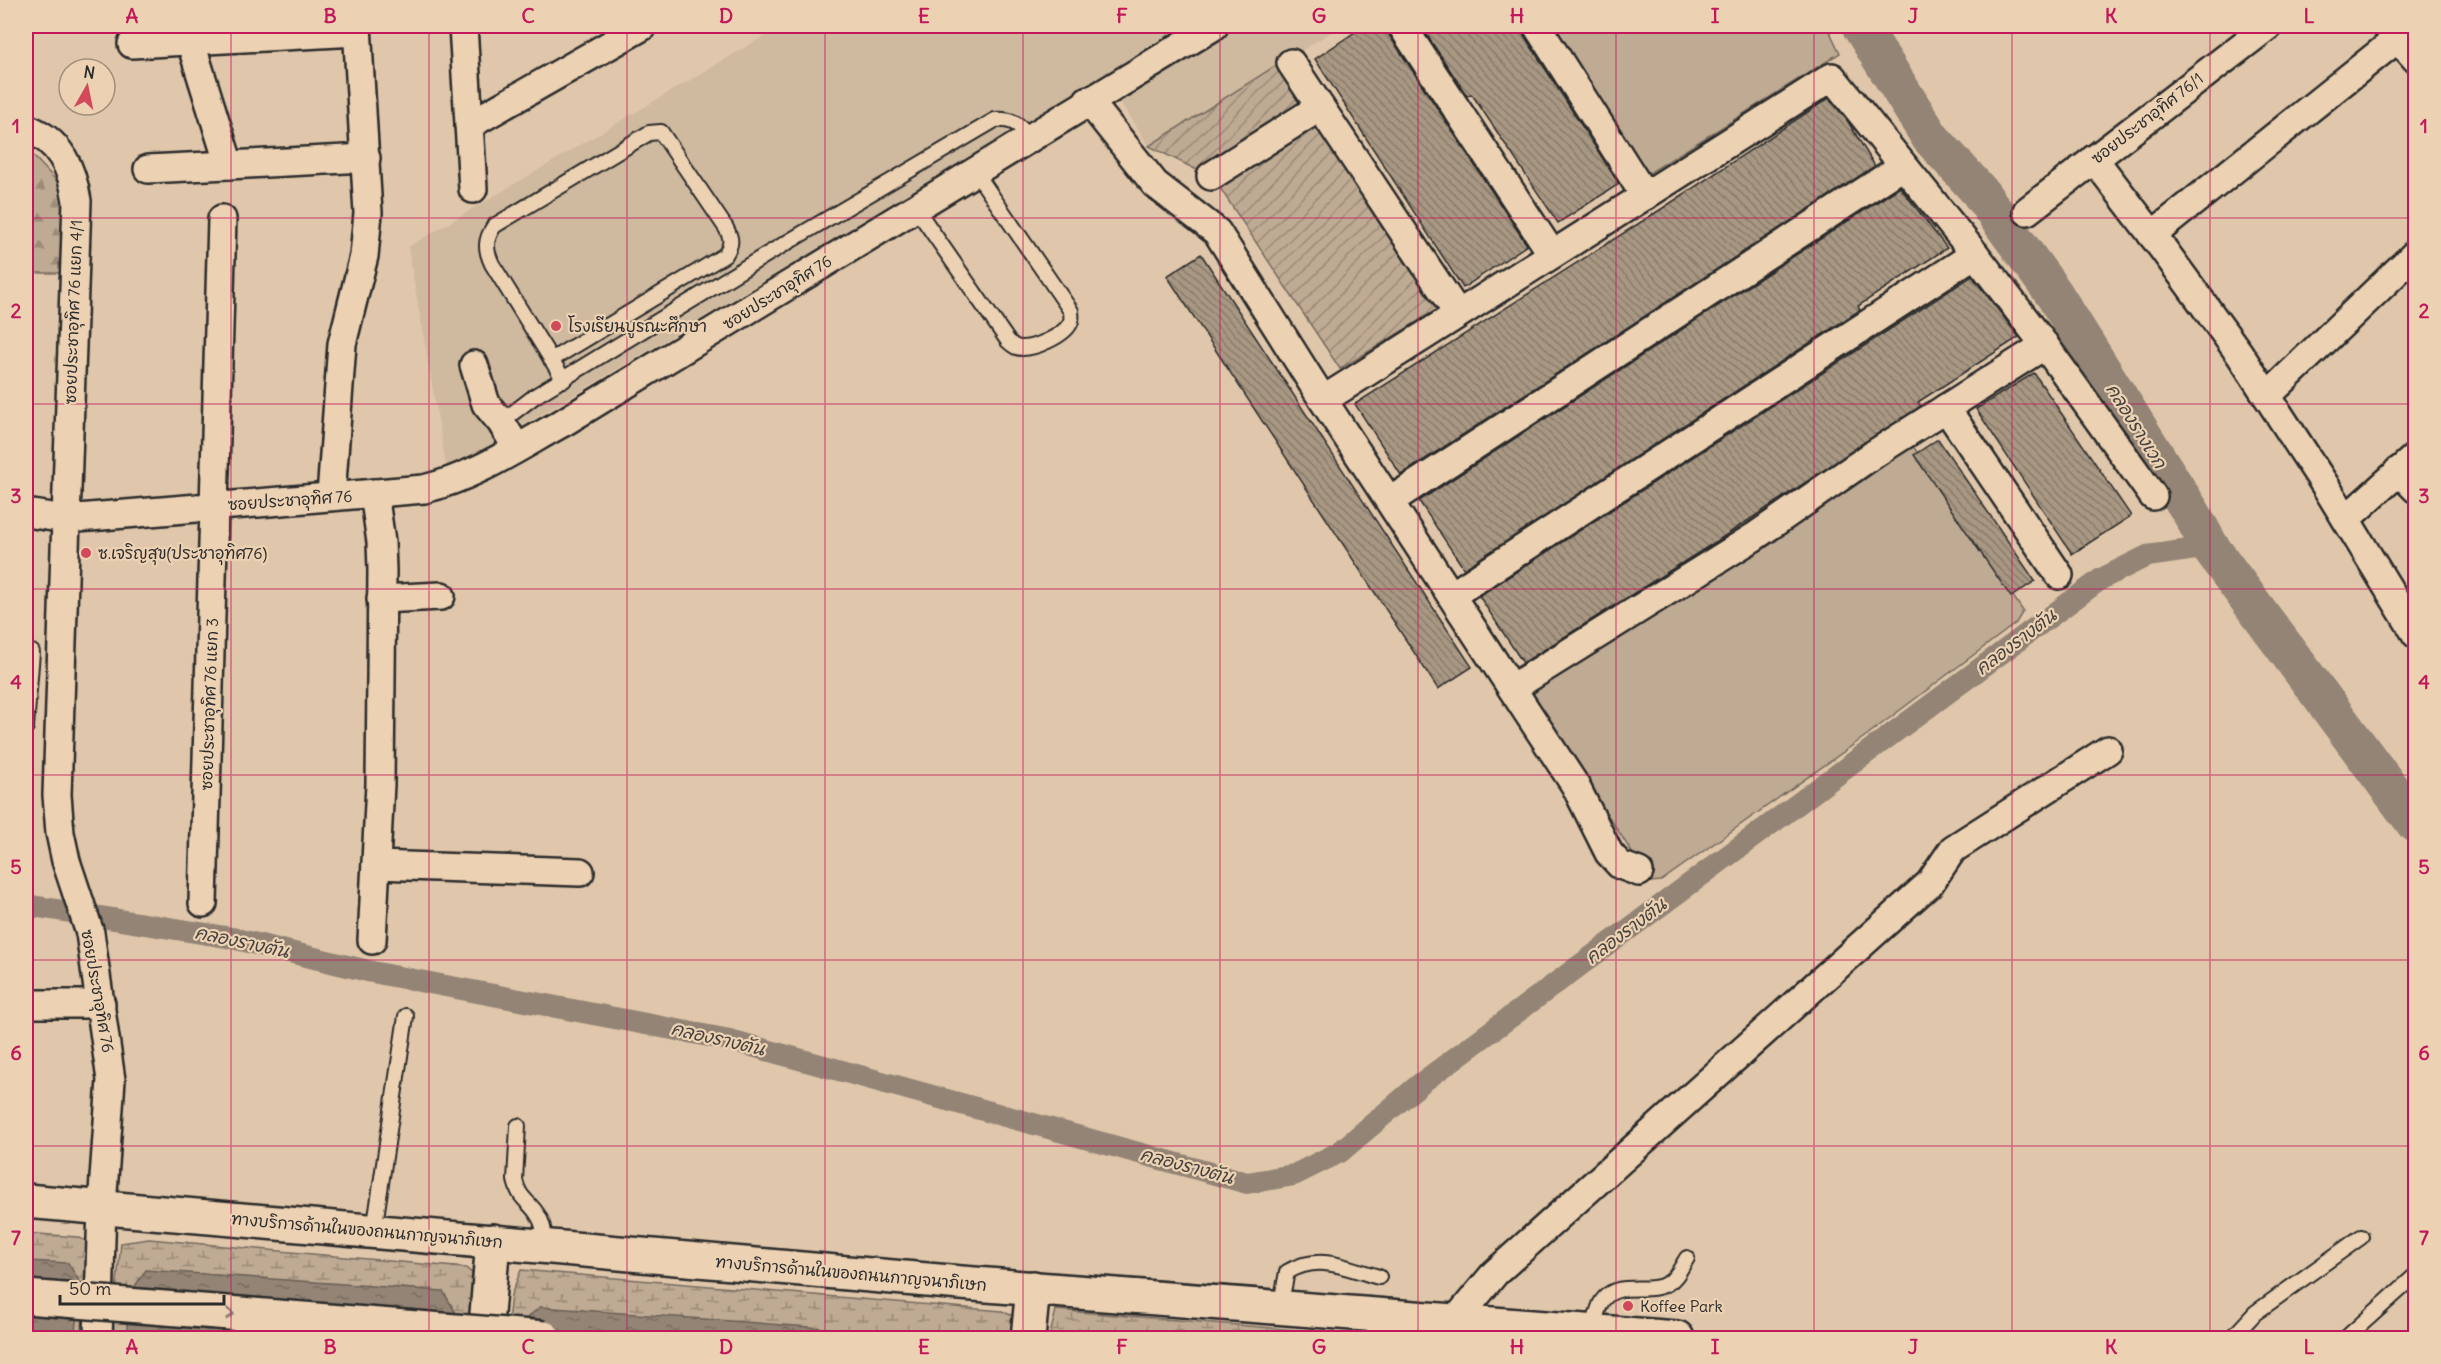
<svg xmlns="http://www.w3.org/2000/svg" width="2441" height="1364" font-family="Delius,'Playpen Sans Thai',sans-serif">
  <defs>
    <pattern id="forest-firs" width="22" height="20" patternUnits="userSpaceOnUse" patternTransform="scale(1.5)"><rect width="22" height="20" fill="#bfaa93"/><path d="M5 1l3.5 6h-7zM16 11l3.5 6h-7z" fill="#9b8b78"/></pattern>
    <pattern id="wetland-marsh" width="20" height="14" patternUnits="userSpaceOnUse" patternTransform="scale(1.5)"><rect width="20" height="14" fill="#bfaa93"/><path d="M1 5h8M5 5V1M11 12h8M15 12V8" fill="none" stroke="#9b8b78"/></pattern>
    <pattern id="garden-furrows" width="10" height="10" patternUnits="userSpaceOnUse" patternTransform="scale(1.5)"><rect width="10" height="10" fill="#bfaa93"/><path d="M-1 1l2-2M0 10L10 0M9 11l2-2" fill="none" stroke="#9b8b78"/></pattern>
    <pattern id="water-ripples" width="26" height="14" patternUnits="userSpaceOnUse" patternTransform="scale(1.5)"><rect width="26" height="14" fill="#938475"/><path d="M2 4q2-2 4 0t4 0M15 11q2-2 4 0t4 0" fill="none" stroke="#786c60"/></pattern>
    <pattern id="building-back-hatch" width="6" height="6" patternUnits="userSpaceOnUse" patternTransform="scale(1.5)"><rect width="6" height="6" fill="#a89783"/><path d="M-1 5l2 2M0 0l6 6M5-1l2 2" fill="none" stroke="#897b6b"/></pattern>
  </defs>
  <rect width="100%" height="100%" fill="#e0c7ab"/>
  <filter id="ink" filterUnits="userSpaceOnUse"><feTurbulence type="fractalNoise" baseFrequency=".0167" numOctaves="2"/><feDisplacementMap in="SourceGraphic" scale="12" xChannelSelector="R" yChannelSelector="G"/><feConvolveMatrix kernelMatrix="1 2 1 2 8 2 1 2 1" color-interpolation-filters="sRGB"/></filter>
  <g filter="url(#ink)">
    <g fill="#cfb99f">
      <path d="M781,26H1185L1078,93L447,471L408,247Z"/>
      <path d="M1229,26H1341L1149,146L1115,94Z"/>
    </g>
    <g fill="#bfaa93" stroke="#756a5f" stroke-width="1.5">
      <path d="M1523,26H1827L1840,53L1627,187Z"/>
      <path d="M1900,443L1913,446L2023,611L2016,623L1863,738L1661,881L1651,882L1531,696L1566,668Z"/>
    </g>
    <path fill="url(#forest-firs)" stroke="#756a5f" stroke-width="1.5" d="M26,148L66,191L64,273H26Z"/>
    <g fill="url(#wetland-marsh)" stroke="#756a5f" stroke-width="1.5">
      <path d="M26,1233L77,1237L89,1242L81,1338H26Z"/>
      <path d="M149,1239L466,1268L475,1276V1338H111L121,1243Z"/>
      <path d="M521,1270L1002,1311L1017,1318L1014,1338H506L511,1295Z"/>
      <path d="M1056,1310L1392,1338H1049Z"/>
    </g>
    <path fill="url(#garden-furrows)" stroke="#756a5f" stroke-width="1.5" d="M1283,61L1438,309L1340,369L1220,188L1197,170L1149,146Z"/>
    <g fill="url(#water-ripples)" stroke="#696057" stroke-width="1.5">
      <path d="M26,1261L68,1263L81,1284L74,1338H26Z"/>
      <path d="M146,1270L443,1291L460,1320L461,1338H127V1324L135,1286Z"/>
      <path d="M540,1307L959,1338H523L527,1318Z"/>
      <path d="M1079,1329L1169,1338H1073Z"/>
    </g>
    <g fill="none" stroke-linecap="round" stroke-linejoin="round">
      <path stroke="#938475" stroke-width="22" d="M26,905L232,938L372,972L730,1040L1247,1183L1294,1175L1340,1152L1420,1084L2101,579L2147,556L2210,547"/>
      <path stroke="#938475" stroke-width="39" d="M1861,26L1930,137L1979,191L2054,294L2192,514L2210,547L2416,824"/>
    </g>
    <g fill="url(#building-back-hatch)" stroke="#2b2b2b" stroke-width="1.5">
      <path d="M1364,26H1386L1389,35L1527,245L1463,288L1315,59Z"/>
      <path d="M1421,26H1518L1619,184L1558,223L1473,96L1471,94L1467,96Z"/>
      <path d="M1829,98L1847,120L1875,166L1401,475L1355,404L1663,208Z"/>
      <path d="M1900,187L1947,248L1858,306L1860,310L1464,569L1419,501Z"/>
      <path d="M1201,254L1472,667L1438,689L1167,276Z"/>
      <path d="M1972,276L2019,337L1918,402L1921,406L1717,541L1523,663L1479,596Z"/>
      <path d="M2034,373L2131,516L2072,554L1976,409Z"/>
      <path d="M1938,439L2035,581L2011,597L1914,455Z"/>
    </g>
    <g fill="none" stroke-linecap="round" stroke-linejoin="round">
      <g stroke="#2b2b2b" stroke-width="18">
        <g id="service">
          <path d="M915,207L1008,341C1009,342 1014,346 1016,347C1030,352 1067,335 1071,321C1072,317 1071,314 1071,311L974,170"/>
          <path d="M551,360L725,255C732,244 732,239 726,228L661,132L649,133L494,226C485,240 485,249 492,264L564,380"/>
          <path d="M501,422L535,396L766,255L995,120C1011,119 1019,123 1028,137"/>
          <path d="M26,727L32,652"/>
          <path d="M518,1126L515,1180C519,1200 530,1201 539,1217C544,1225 545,1237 546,1246"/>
          <path d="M374,1231L406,1016"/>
          <path d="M1280,1307L1287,1272C1320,1253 1345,1268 1379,1277"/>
          <path d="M1592,1332C1595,1323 1597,1309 1602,1301C1617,1279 1648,1296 1668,1283C1677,1278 1681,1267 1687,1258"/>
          <path d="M2232,1338L2255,1313L2361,1237"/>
          <path d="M2346,1338L2416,1275"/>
        </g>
      </g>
      <g stroke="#2b2b2b" stroke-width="32">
        <g id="minor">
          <path d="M189,26L190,40L229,165"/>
          <path d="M463,26L473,189"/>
          <path d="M1402,26L1552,254"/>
          <path d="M1537,26L1645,196"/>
          <path d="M2387,26L2416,59"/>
          <path d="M132,44L357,32"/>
          <path d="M1291,63L1458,314"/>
          <path d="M1088,100L1155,184L1217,232L1323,400L1575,785L1609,853L1620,865L1639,872"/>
          <path d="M469,125L643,26"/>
          <path d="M26,128C60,140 72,168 77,201L66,519L26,513"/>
          <path d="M2094,159L2163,249L2239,353L2325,485L2416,634"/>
          <path d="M148,169L366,158"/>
          <path d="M1211,176L1320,107"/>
          <path d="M2027,211L2268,26"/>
          <path d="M2152,235L2397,39"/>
          <path d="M474,365L486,404L501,422L517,448"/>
          <path d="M2267,396L2416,253"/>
          <path d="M1323,400L1832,77L1975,254L2041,340L2153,496"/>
          <path d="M1946,408L2059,575"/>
          <path d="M2398,471L2416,489"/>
          <path d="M331,496L342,344L364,256L368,213L357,26"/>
          <path d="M1390,501L1903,166"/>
          <path d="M2346,519L2416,456"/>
          <path d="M1452,595L1975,254"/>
          <path d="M381,599L441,596"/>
          <path d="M1512,688L1754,537L1874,454L2045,345"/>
          <path d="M376,865L580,872"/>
          <path d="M203,903L222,219"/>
          <path d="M372,940L380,784L382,570L381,542L374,493"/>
          <path d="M26,1004H101"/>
          <path d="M1455,1321L1495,1273L1930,883L1953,849L2108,750"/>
          <path d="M98,1338L102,1206L111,1080L90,933L66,861L60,833L57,795L66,519L424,489C475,477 518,447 564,422L1214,26"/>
        </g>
      </g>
      <g stroke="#2b2b2b" stroke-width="38">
        <g id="secondary">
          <path d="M26,1201L961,1283L1677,1338"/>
          <path d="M485,1338L493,1241"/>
          <path d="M1028,1338L1033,1288"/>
        </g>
      </g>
      <use href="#service" stroke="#ecd1b3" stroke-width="14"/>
      <use href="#minor" stroke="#ecd1b3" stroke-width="27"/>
      <use href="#secondary" stroke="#ecd1b3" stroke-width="33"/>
      <g stroke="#2b2b2b" stroke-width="38" stroke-linecap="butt">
        <path id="motorway-bridge" d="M26,1297L544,1338"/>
      </g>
      <use href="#motorway-bridge" stroke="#ecd1b3" stroke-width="33"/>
    </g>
    <defs><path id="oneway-chevron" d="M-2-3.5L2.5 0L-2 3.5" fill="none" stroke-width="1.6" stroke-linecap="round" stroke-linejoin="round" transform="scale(1.5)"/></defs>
    <use stroke="#8c7e6f" href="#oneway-chevron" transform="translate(230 1314) rotate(5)"/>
  </g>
  <path fill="none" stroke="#c2185b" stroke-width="1.5" stroke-opacity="0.55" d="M231,26V1338M429,26V1338M627,26V1338M825,26V1338M1023,26V1338M1220,26V1338M1418,26V1338M1616,26V1338M1814,26V1338M2012,26V1338M2210,26V1338M26,218H2416M26,404H2416M26,589H2416M26,775H2416M26,960H2416M26,1146H2416"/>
  <g fill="#d1495b" stroke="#ecd1b3" stroke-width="2">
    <circle cx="556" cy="326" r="6"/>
    <circle cx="86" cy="553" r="6"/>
    <circle cx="1628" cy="1306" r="6"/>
  </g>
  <g text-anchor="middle" stroke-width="4.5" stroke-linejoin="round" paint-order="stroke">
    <g font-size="16" fill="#2b2b2b" stroke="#ecd1b3">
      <text transform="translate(2147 118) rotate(-38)" y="6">ซอยประชาอุทิศ 76/1</text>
      <text transform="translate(777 292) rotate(-32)" y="6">ซอยประชาอุทิศ 76</text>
      <text transform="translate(73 312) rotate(-88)" y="6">ซอยประชาอุทิศ 76 แยก 4/1</text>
      <text transform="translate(290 500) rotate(-4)" y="6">ซอยประชาอุทิศ 76</text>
      <text transform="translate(209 704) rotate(-88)" y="6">ซอยประชาอุทิศ 76 แยก 3</text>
      <text transform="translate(98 991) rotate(80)" y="6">ซอยประชาอุทิศ 76</text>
      <text transform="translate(367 1230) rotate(5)" y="6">ทางบริการด้านในของถนนกาญจนาภิเษก</text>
      <text transform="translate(851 1273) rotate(5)" y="6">ทางบริการด้านในของถนนกาญจนาภิเษก</text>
    </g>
    <g font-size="16" fill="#2b2b2b" stroke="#ecd1b3" text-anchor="start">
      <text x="568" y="332">โรงเรียนบูรณะศึกษา</text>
      <text x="98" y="559">ซ.เจริญสุข(ประชาอุทิศ76)</text>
      <text x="1640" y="1312">Koffee Park</text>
    </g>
    <g font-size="18" font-style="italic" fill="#45413e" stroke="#ecd1b3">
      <text transform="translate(2136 426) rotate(58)" y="6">คลองรางเวก</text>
      <text transform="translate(2016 642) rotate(-37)" y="6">คลองรางตัน</text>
      <text transform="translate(1626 931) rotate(-37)" y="6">คลองรางตัน</text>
      <text transform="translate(242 942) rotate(12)" y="6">คลองรางตัน</text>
      <text transform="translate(718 1039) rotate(13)" y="6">คลองรางตัน</text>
      <text transform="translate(1187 1166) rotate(15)" y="6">คลองรางตัน</text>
    </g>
  </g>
  <rect width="2441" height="1364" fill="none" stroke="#ecd1b3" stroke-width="66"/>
  <g transform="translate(87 87) rotate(9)"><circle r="28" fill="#ecd1b3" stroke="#9f8f7d" stroke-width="1.5"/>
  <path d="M0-4.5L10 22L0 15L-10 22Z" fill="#d1495b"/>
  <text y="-9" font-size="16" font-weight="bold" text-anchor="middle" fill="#2b2b2b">N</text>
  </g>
  <path d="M60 1295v9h164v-9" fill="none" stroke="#2b2b2b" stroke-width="3"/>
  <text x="69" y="1295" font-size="18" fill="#2b2b2b" stroke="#ecd1b3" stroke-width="4.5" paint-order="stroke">50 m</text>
  <rect x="33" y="33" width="2375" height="1298" fill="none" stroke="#c2185b" stroke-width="2"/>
  <g font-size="20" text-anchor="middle" font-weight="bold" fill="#c2185b">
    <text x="132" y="23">A</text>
    <text x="330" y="23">B</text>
    <text x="528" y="23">C</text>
    <text x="726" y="23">D</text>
    <text x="924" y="23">E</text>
    <text x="1122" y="23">F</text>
    <text x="1319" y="23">G</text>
    <text x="1517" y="23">H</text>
    <text x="1715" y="23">I</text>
    <text x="1913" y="23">J</text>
    <text x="2111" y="23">K</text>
    <text x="2309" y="23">L</text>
    <text x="16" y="133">1</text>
    <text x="2424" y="133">1</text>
    <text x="16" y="318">2</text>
    <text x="2424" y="318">2</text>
    <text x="16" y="503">3</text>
    <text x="2424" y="503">3</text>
    <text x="16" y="689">4</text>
    <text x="2424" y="689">4</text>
    <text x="16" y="874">5</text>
    <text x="2424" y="874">5</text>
    <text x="16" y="1060">6</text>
    <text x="2424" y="1060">6</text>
    <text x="16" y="1245">7</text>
    <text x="2424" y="1245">7</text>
    <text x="132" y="1354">A</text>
    <text x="330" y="1354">B</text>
    <text x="528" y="1354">C</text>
    <text x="726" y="1354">D</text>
    <text x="924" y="1354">E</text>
    <text x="1122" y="1354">F</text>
    <text x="1319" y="1354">G</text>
    <text x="1517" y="1354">H</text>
    <text x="1715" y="1354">I</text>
    <text x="1913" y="1354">J</text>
    <text x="2111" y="1354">K</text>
    <text x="2309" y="1354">L</text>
  </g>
</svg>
